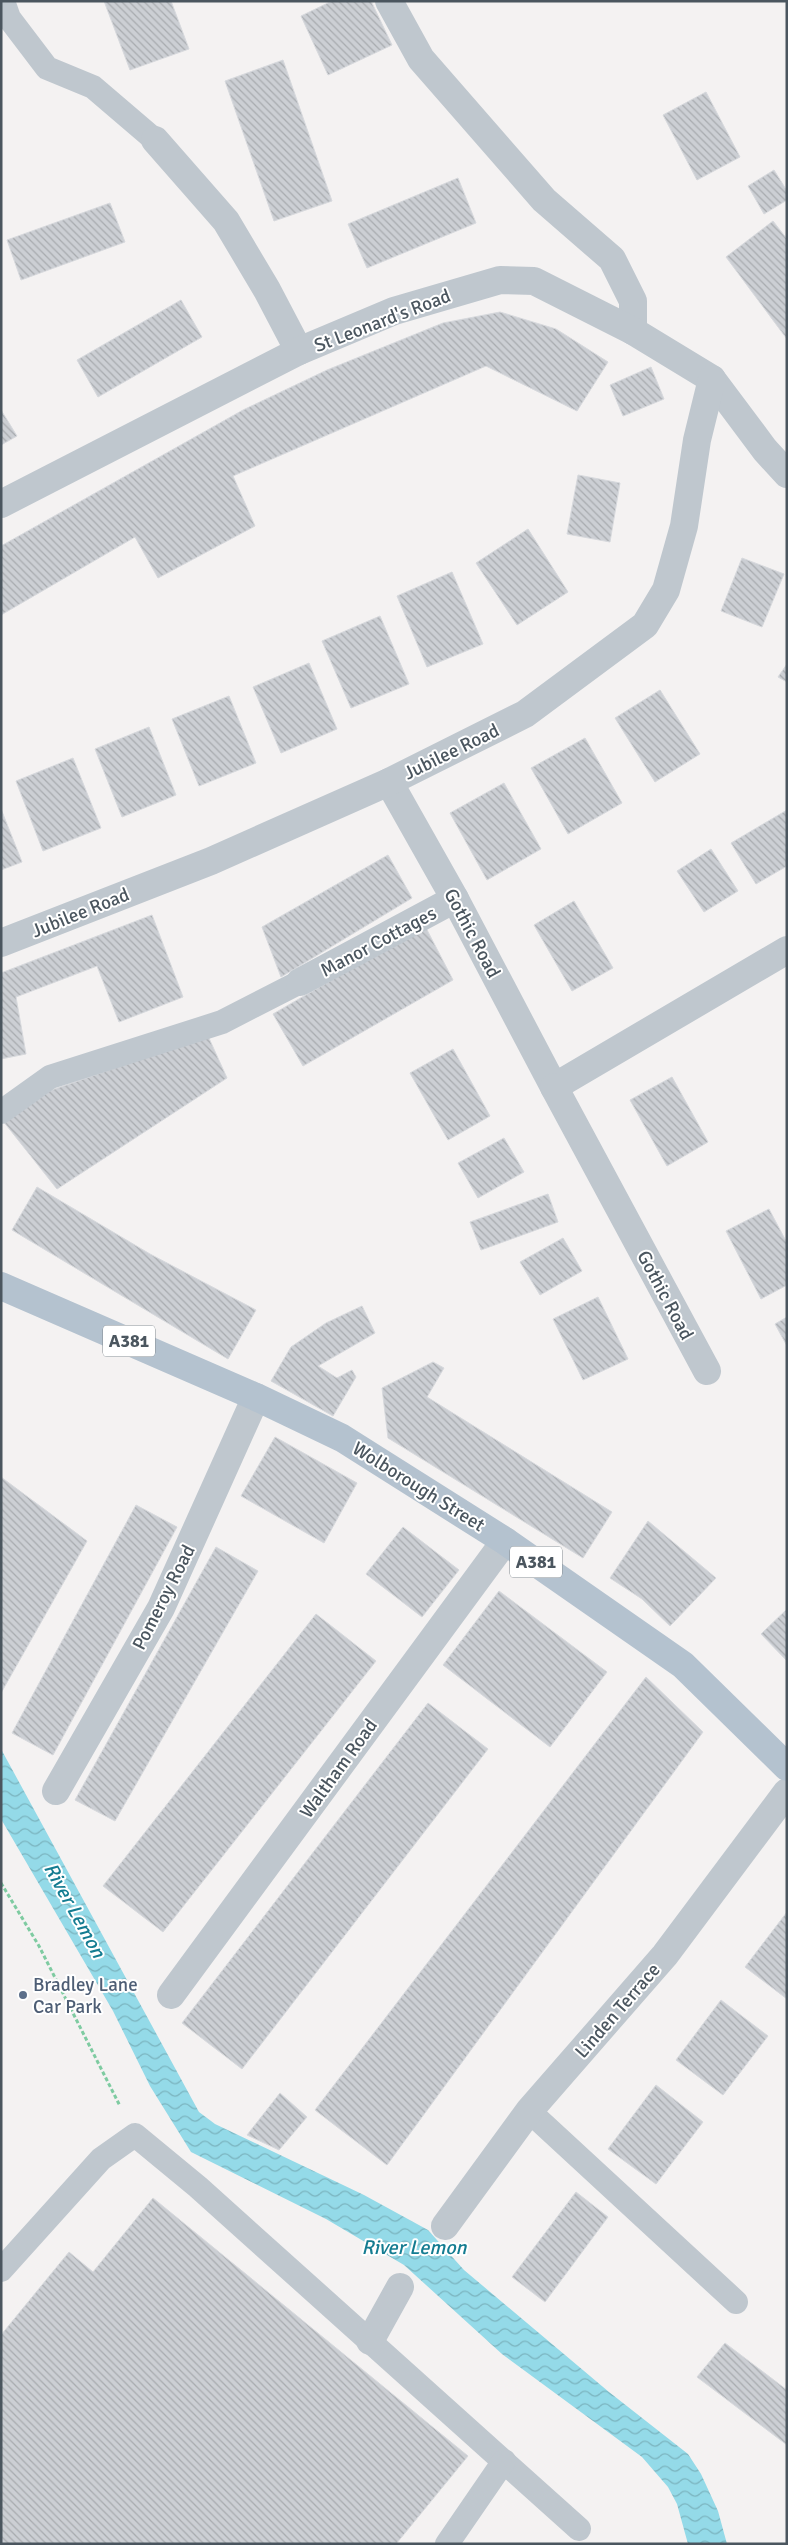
<svg xmlns="http://www.w3.org/2000/svg" width="788" height="2545" font-family="Signika,sans-serif">
  <defs>
    <pattern id="water-waves" width="16" height="10" patternUnits="userSpaceOnUse" patternTransform="scale(1.25)"><rect width="16" height="10" fill="#94dae8"/><path d="M0 5q4-4 8 0t8 0" fill="none" stroke="#7bb4bf"/></pattern>
    <pattern id="building-back-hatch" width="6" height="6" patternUnits="userSpaceOnUse" patternTransform="scale(1.25)"><rect width="6" height="6" fill="#cccfd4"/><path d="M-1 5l2 2M0 0l6 6M5-1l2 2" fill="none" stroke="#a8abaf"/></pattern>
  </defs>
  <rect width="100%" height="100%" fill="#f4f2f2"/>
  <path fill="url(#water-waves)" d="M1,1749L199,2112L215,2124L364,2195L428,2230L464,2270L609,2392L688,2454L701,2474L718,2511L727,2544H688L677,2504L668,2487L642,2457L502,2354L404,2265L326,2219L191,2152L150,2086L113,2011L1,1819Z"/>
  <g fill="url(#building-back-hatch)" stroke="#d7d9dd">
    <path d="M104,1H171L189,49L130,70Z"/>
    <path d="M332,1H371L392,45L328,75L301,16Z"/>
    <path d="M283,60L332,201L274,221L225,81Z"/>
    <path d="M706,92L740,157L697,180L663,115Z"/>
    <path d="M774,170L787,191V200L764,214L748,186Z"/>
    <path d="M458,178L476,223L367,268L348,224Z"/>
    <path d="M110,203L125,242L21,280L7,240Z"/>
    <path d="M773,221L787,239V339L726,257Z"/>
    <path d="M181,300L202,337L98,397L77,360Z"/>
    <path d="M500,312L556,329L608,362L577,411L486,366L233,476L255,526L158,578L135,537L1,615V546L243,410L327,370L443,323Z"/>
    <path d="M651,367L664,399L623,416L610,385Z"/>
    <path d="M1,410L17,436L1,445Z"/>
    <path d="M578,475L620,483L610,542L567,534Z"/>
    <path d="M528,529L568,592L517,625L476,563Z"/>
    <path d="M742,558L784,574L762,627L721,611Z"/>
    <path d="M452,572L483,644L427,667L397,596Z"/>
    <path d="M380,616L409,684L351,708L322,641Z"/>
    <path d="M309,663L337,729L281,753L253,687Z"/>
    <path d="M787,664V682L778,677Z"/>
    <path d="M660,690L700,754L655,782L615,718Z"/>
    <path d="M229,696L256,763L199,786L172,719Z"/>
    <path d="M149,727L176,795L122,817L95,749Z"/>
    <path d="M585,738L622,803L568,834L531,768Z"/>
    <path d="M73,758L101,828L43,851L16,781Z"/>
    <path d="M504,783L541,849L487,880L450,813Z"/>
    <path d="M1,809L22,862L1,870Z"/>
    <path d="M787,810V866L756,884L731,843Z"/>
    <path d="M711,849L738,891L704,912L677,871Z"/>
    <path d="M388,855L412,898L281,977L262,927Z"/>
    <path d="M574,901L613,968L572,991L534,925Z"/>
    <path d="M152,915L183,997L119,1022L97,966L16,997L26,1054L1,1059V973Z"/>
    <path d="M425,926L453,980L303,1066L273,1014Z"/>
    <path d="M208,1036L227,1078L57,1189L3,1121L43,1093Z"/>
    <path d="M453,1049L490,1116L448,1140L410,1073Z"/>
    <path d="M672,1077L708,1142L667,1166L630,1100Z"/>
    <path d="M504,1138L524,1172L478,1198L458,1163Z"/>
    <path d="M37,1187L150,1254L256,1310L228,1359L12,1230Z"/>
    <path d="M548,1194L558,1222L481,1250L470,1222Z"/>
    <path d="M769,1209L787,1243V1285L761,1299L726,1231Z"/>
    <path d="M563,1238L582,1271L540,1295L520,1262Z"/>
    <path d="M598,1297L628,1359L583,1380L553,1319Z"/>
    <path d="M362,1306L375,1333L318,1366L337,1378L352,1370L356,1377L333,1416L271,1381L291,1347L326,1323Z"/>
    <path d="M787,1317V1346L775,1324Z"/>
    <path d="M433,1362L444,1368L427,1397L612,1512L583,1558L388,1438L382,1388Z"/>
    <path d="M275,1437L357,1483L324,1543L241,1496Z"/>
    <path d="M1,1477L87,1541L1,1693Z"/>
    <path d="M136,1505L177,1527L53,1755L12,1733Z"/>
    <path d="M648,1521L716,1578L670,1626L642,1599L610,1578Z"/>
    <path d="M403,1527L459,1570L422,1617L366,1574Z"/>
    <path d="M216,1547L258,1571L115,1821L75,1800Z"/>
    <path d="M499,1591L607,1672L550,1747L443,1665Z"/>
    <path d="M787,1609V1661L761,1634Z"/>
    <path d="M316,1614L376,1661L163,1932L103,1886Z"/>
    <path d="M646,1677L703,1732L387,2165L315,2110Z"/>
    <path d="M428,1703L488,1749L242,2069L182,2023Z"/>
    <path d="M787,1912V1999L745,1967Z"/>
    <path d="M721,2000L768,2036L723,2095L676,2060Z"/>
    <path d="M656,2085L703,2122L656,2184L608,2149Z"/>
    <path d="M280,2093L307,2117L279,2150L247,2135Z"/>
    <path d="M576,2192L608,2217L545,2302L512,2277Z"/>
    <path d="M153,2198L468,2456L396,2544H1V2335L69,2252L93,2272Z"/>
    <path d="M725,2343L787,2390V2445L697,2377Z"/>
  </g>
  <g fill="none" stroke-linecap="round" stroke-linejoin="round">
    <path stroke="#7ecba1" stroke-width="3" stroke-dasharray="4 2.5" stroke-linecap="butt" d="M1,1883L39,1946L120,2106"/>
    <g stroke="#bfc7ce" stroke-width="24">
      <path d="M3,1L9,18L47,68L93,87L155,140"/>
      <path d="M1,1112L50,1077L222,1022L300,982"/>
      <path d="M529,2111L736,2302"/>
      <path d="M1,2270L101,2159L135,2135L198,2187L579,2529"/>
      <path d="M447,2544L504,2461"/>
    </g>
    <g stroke="#bfc7ce" stroke-width="28">
      <path d="M389,1L421,59L544,200L612,259L633,301V331"/>
      <path d="M155,140L226,221L267,290L299,351"/>
      <path d="M1,504L299,351L394,311L500,280L534,281L633,331L712,379L765,450L787,474"/>
      <path d="M389,782L455,899L554,1087L787,950"/>
      <path d="M1,943L211,861L389,782L525,714L645,625L666,590L684,526L697,440L712,379"/>
      <path d="M300,982L455,899"/>
      <path d="M554,1087L707,1371"/>
      <path d="M56,1791L161,1608L256,1397"/>
      <path d="M171,1995L505,1541"/>
      <path d="M445,2226L529,2111L665,1955L787,1792"/>
      <path d="M370,2341L400,2287"/>
    </g>
    <path stroke="#b4c2cf" stroke-width="28" d="M1,1286L256,1397L342,1438L505,1541L683,1665L787,1767"/>
  </g>
  <circle fill="#5c6f8a" stroke="#fff" stroke-width="2" cx="23" cy="1995" r="5"/>
  <g text-anchor="middle" stroke-width="4" stroke-linejoin="round" paint-order="stroke">
    <g fill="#fff" stroke="#81898f" stroke-width="1">
      <rect x="103" y="1325.5" width="52" height="31" rx="4"/>
      <rect x="510" y="1546.5" width="52" height="31" rx="4"/>
    </g>
    <g font-size="18" font-weight="bold" fill="#4b565f">
      <text x="129" y="1347">A381</text>
      <text x="536" y="1568">A381</text>
    </g>
    <g font-size="19" fill="#4b565f" stroke="#fff">
      <text transform="translate(382 320) rotate(-21)" y="7">St Leonard's Road</text>
      <text transform="translate(451 751) rotate(-26)" y="7">Jubilee Road</text>
      <text transform="translate(80 912) rotate(-22)" y="7">Jubilee Road</text>
      <text transform="translate(473 933) rotate(62)" y="7">Gothic Road</text>
      <text transform="translate(378 941) rotate(-28)" y="7">Manor Cottages</text>
      <text transform="translate(666 1295) rotate(62)" y="7">Gothic Road</text>
      <text transform="translate(419 1486) rotate(32)" y="7">Wolborough Street</text>
      <text transform="translate(163 1597) rotate(-63)" y="7">Pomeroy Road</text>
      <text transform="translate(338 1768) rotate(-54)" y="7">Waltham Road</text>
      <text transform="translate(617 2010) rotate(-49)" y="7">Linden Terrace</text>
    </g>
    <g font-size="19" fill="#4e5e75" stroke="#fff" text-anchor="start">
      <text x="33" y="1991">Bradley Lane<tspan x="33" dy="22">Car Park</tspan></text>
    </g>
    <g font-size="20" font-style="italic" fill="#147c91" stroke="#fff">
      <text transform="translate(75 1910) rotate(61)" y="7">River Lemon</text>
      <text x="414" y="2254">River Lemon</text>
    </g>
  </g>
  <rect width="788" height="2545" fill="none" stroke="#4b565f" stroke-width="5"/>
</svg>
